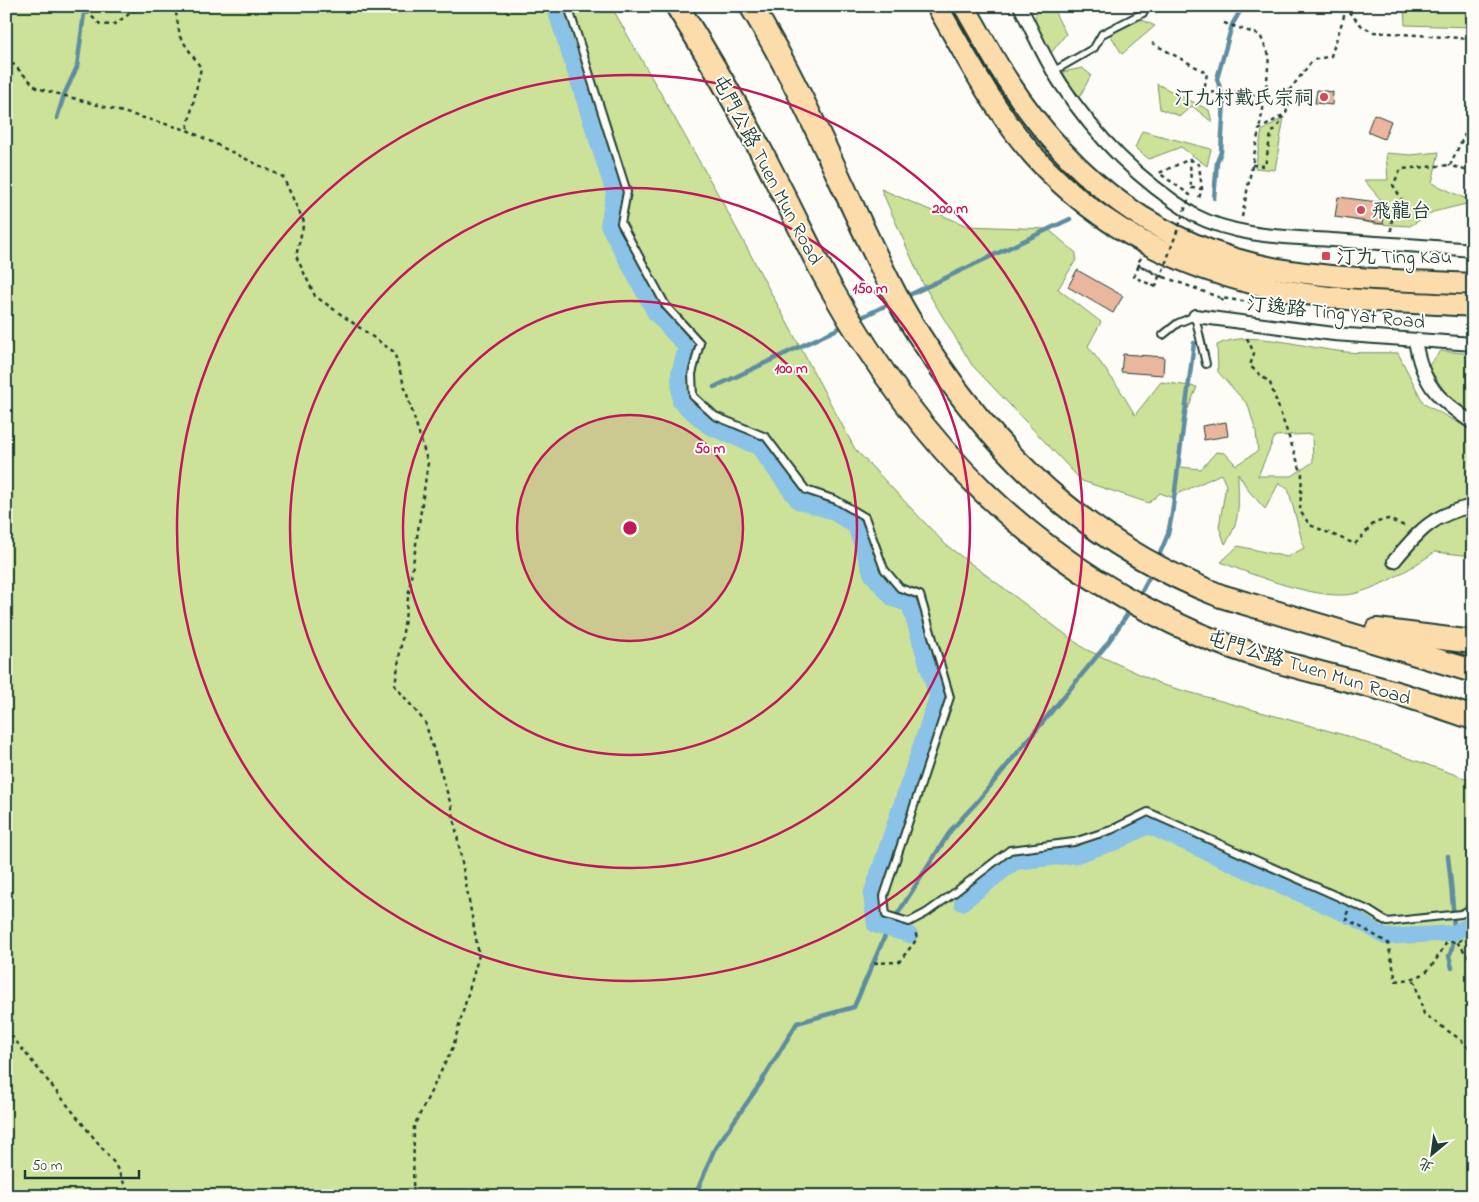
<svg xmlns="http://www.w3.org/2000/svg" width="1479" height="1202" font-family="'Indie Flower','LXGW WenKai TC',sans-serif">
  <rect width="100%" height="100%" fill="#fdfcf7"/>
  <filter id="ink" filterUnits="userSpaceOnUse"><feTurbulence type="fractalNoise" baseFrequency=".02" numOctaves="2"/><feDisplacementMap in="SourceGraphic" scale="10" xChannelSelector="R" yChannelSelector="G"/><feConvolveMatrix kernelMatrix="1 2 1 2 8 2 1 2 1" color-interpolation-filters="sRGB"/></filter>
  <g filter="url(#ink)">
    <g fill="#cce298" stroke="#769066" fill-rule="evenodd">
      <path d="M6,6H611L719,196L855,449L946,545L1085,649L1163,685L1344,735L1473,781V1196H6Z"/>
      <path d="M1404,6H1473V27L1405,25Z"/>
      <path d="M1039,8L1053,9L1066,34L1051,53L1036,51L1027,35Z"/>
      <path d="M1138,18L1155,26L1122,54L1108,31Z"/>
      <path d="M1082,68L1091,75L1080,96L1070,86L1063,72Z"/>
      <path d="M1157,84L1209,110L1212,122L1192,106L1180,116L1160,109Z"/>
      <path d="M1284,117L1275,170L1255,168L1262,131Z"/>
      <path d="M1142,131L1211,149L1207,166L1181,147L1149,159L1135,148Z"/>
      <path d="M1439,152L1432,183L1473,202V214L1466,204L1433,212L1410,226L1376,224L1344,218L1381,200L1364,180H1388L1386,153L1411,155Z"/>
      <path d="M881,189L967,226L1048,229L1076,253V260L1058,289L1101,322L1088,346L1119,388L1135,415L1161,382L1197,387L1183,421L1179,467L1201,469L1216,452L1225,453L1236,465L1258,451L1256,432L1248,405L1218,372L1217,345C1249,329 1302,347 1337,351C1357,354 1378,352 1398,353L1424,404L1473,431V556L1435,552C1411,568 1385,585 1357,593C1325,603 1252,575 1221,562L1238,546L1287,557L1304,548L1288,488L1279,483L1265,509L1248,490L1238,473C1238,501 1242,521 1225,544L1219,527L1226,485L1221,474L1171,497L1160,493L1149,503L1082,481L972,365L923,284ZM1312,434L1313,462L1292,476H1258L1275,436Z"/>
      <path d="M1441,351L1473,354V413L1449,398L1428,366Z"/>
    </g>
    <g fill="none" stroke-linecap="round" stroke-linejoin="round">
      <g stroke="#5f8da0" stroke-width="4.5">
        <path d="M57,118L64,95L77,67L85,6"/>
        <path d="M1214,198L1217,162L1221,152L1224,100L1217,79L1232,25L1243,6"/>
        <path d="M905,297L1070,219"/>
        <path d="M858,319L893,302"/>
        <path d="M714,387L846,325"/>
        <path d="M1158,558L1168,534L1172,514L1194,343"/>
        <path d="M1138,598L1153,570"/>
        <path d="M1448,856C1450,877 1459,940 1449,956L1452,968"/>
        <path d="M695,1196L714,1150L760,1084L797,1023L854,1007L888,929L951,830L977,802L1107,644L1131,609"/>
      </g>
      <g stroke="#8ac2e8" stroke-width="16">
        <path d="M554,6L614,193L608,225L655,313L686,347L679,373L680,402L708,426L758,447L798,501L831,511L855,526L872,575L893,599L909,604L937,697L871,895L875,925L910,935"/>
        <path d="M962,903L1015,862L1077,855L1116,842L1148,826L1356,919L1385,937L1453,933L1473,924"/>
      </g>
    </g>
    <g fill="#ebb69e" stroke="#1f3d34">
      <path d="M1317,90L1333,92L1332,105L1315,103Z"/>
      <path d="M1374,114L1391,121L1384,139L1367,132Z"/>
      <path d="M1338,197L1386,203L1383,224L1335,217Z"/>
      <path d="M1077,270L1123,296L1113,313L1068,287Z"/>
      <path d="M1123,354L1164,357L1163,375L1121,372Z"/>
      <path d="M1226,422L1228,436L1204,440L1202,426Z"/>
    </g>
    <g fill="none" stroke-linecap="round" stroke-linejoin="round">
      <g stroke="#1f3d34" stroke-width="10">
        <g id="service">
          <path d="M568,6L627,192L621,223L666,306L700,343L692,374L693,396L715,416L766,437L806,490L836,500L865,517L884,569L900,588L920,595L950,697L884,896L886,915L909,922L926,913L954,893L1010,850L1074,842L1111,830L1148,812L1368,910L1387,922L1461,914L1473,908"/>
          <path d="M1054,71L1094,48L1102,34L1143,13L1146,6"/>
          <path d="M1163,335L1178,323L1195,316L1206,364"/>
        </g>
      </g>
      <g stroke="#1f3d34" stroke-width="16">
        <g id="minor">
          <path d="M1020,6C1033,32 1045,60 1061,84C1097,139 1139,180 1194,215C1236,237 1286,237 1332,240C1379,243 1426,246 1473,250"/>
          <path d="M1195,316L1334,334L1473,344"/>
          <path d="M1415,340C1422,384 1437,399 1473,423"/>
          <path d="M1394,561C1419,531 1433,514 1473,506"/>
        </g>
      </g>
      <g stroke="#1f3d34" stroke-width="24">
        <g id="primary">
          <path d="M937,6C970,63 1000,122 1046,169C1127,252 1235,289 1348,299C1390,303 1431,303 1473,306"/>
          <path d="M964,6C979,31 992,57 1008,81C1071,178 1158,246 1273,268C1338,280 1406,280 1473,284"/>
        </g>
      </g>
      <g stroke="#1f3d34" stroke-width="26">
        <g id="motorway">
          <path d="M677,6C714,65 749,126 780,188C797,221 813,256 831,288C920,446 1030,561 1198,634C1264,662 1334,675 1403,695C1426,702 1450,710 1473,718"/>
          <path d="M751,6C807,97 845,197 894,292C907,318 923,342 939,365C1011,471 1101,549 1221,596L1473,671"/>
          <path d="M1377,630L1473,642"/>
        </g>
      </g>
      <g stroke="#1f3d34" stroke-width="2.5" stroke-dasharray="4 4" stroke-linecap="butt">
        <path d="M80,6L100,24L113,25L141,6"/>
        <path d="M171,6L176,13L180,37L201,68L187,130"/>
        <path d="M1343,6L1363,27L1374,32L1473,39"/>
        <path d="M1224,23L1260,35L1269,55L1266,93L1259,130"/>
        <path d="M1152,43L1207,73L1203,97"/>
        <path d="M6,57L37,88L187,130L283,177L304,222L296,256L315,296L394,352L428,463L395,686L425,722L452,808L479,955L453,1047L414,1126L413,1196"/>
        <path d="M1203,93L1233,91L1265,97"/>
        <path d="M1473,102L1467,130L1450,165L1473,173"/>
        <path d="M1190,159L1199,165L1202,189"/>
        <path d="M1252,165L1265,166L1271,134L1281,122L1282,116"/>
        <path d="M1191,188L1202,189L1198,201"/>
        <path d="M1242,217L1259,130L1286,113L1289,103L1288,92L1313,60L1331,56L1346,10"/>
        <path d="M1391,231L1392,217L1402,200L1393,185L1401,169L1450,165"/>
        <path d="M1141,258L1137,264L1159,276L1156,287"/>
        <path d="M1164,277L1221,298L1256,303"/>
        <path d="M1221,298L1225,305"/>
        <path d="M1247,338L1254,353L1250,366L1270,383L1291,443L1302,474L1300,511L1310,525L1355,544L1374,523L1388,519L1407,527"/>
        <path d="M1348,911L1345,918L1388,943L1396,981C1430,978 1430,968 1447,942H1457L1473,934"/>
        <path d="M1457,942L1473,962"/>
        <path d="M874,963L899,962L917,939L915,931"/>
        <path d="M1414,980L1424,1014L1461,1040L1473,1053"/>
        <path d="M6,1029L115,1164L130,1196"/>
      </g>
      <use href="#service" stroke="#fdfcf7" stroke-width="6"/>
      <use href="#minor" stroke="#fdfcf7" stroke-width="12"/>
      <use href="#primary" stroke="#fddcac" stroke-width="20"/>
      <use href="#motorway" stroke="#fddcac" stroke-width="22"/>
      <g stroke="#1f3d34" stroke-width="2.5" stroke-dasharray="4 4" stroke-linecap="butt">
        <path d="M1164,277L1161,276L1190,195L1159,173L1190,159L1191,188"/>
        <path d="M1156,287L1134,277L1139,265L1159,275"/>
      </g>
    </g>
  </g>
  <circle cx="630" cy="528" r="113" fill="#c2185b" fill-opacity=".12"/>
  <g fill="none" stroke="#c2185b" stroke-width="2.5">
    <circle cx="630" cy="528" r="113"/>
    <circle cx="630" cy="528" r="227"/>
    <circle cx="630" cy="528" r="340"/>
    <circle cx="630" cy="528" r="453"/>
  </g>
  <g fill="#d1495b" stroke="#fdfcf7" stroke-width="2">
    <circle cx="1324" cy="97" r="5"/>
    <circle cx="1361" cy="210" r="5"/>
    <rect x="1321" y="251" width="10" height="10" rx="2.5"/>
  </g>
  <g text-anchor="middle" stroke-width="4" stroke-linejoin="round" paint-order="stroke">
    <g font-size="20" fill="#1f3d34" stroke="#fdfcf7" text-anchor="start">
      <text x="1314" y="104" text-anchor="end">汀九村戴氏宗祠</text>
      <text x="1371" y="217">飛龍台</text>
      <text x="1336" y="263">汀九 Ting Kau</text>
    </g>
    <g font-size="20" fill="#1f3d34" stroke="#fdfcf7">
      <text transform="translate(768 169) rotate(62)" y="7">屯門公路 Tuen Mun Road</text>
      <text transform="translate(1336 312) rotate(6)" y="7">汀逸路 Ting Yat Road</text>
      <text transform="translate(1309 667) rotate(17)" y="7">屯門公路 Tuen Mun Road</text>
    </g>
  </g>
  <circle cx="630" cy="528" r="8" fill="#c2185b" stroke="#fdfcf7" stroke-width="2.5"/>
  <g font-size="15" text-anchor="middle" font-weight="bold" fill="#c2185b" stroke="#fdfcf7" stroke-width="4" stroke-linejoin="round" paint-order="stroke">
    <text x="950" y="213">200 m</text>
    <text x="870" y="293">150 m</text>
    <text x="791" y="373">100 m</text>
    <text x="710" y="453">50 m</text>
  </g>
  <rect width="1479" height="1202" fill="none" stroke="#fdfcf7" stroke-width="25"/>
  <rect x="12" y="12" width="1454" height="1177" fill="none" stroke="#1f3d34" stroke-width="2" filter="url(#ink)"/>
  <g transform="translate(1432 1154) rotate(209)" stroke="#fdfcf7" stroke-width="4" paint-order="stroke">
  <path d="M0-4L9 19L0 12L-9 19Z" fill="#1f3d34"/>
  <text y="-8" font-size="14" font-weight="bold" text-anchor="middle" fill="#1f3d34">北</text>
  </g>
  <path d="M25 1170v8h114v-8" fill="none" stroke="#1f3d34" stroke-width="2.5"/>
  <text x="32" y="1170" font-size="15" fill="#1f3d34" stroke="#fdfcf7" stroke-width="4" paint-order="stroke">50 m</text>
</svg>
